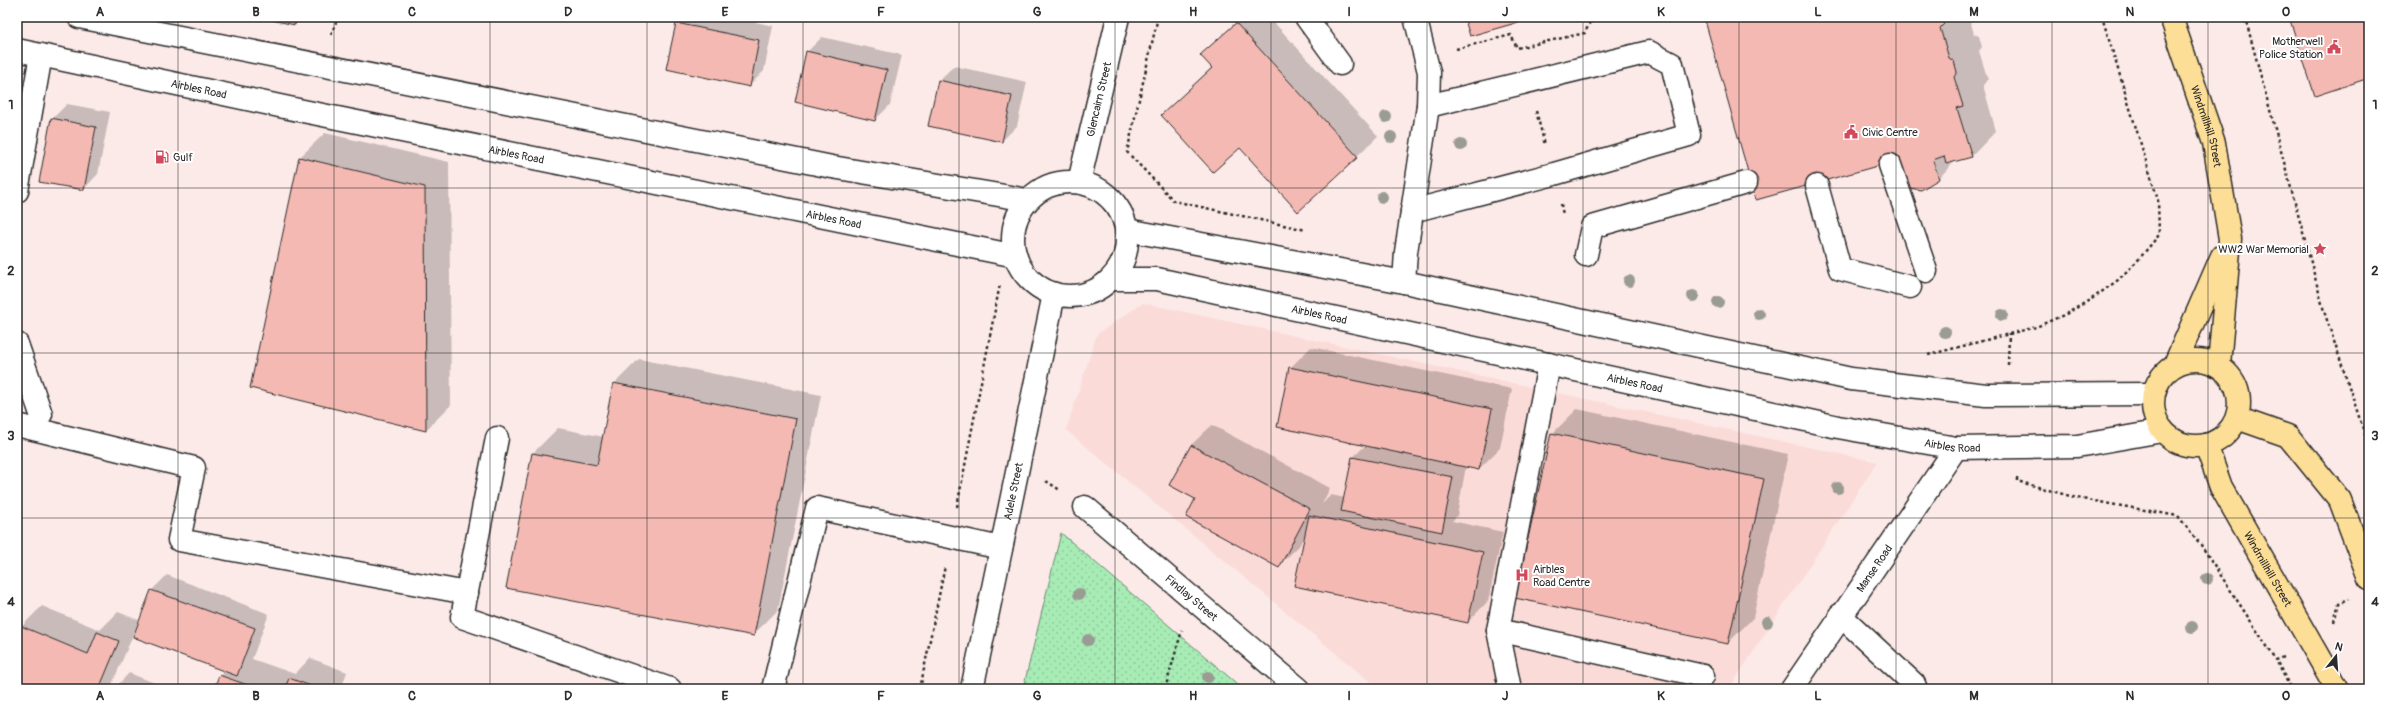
<svg xmlns="http://www.w3.org/2000/svg" width="2386" height="706" font-family="Pangolin,sans-serif">
  <defs>
    <pattern id="park-dots" width="8" height="8" patternUnits="userSpaceOnUse"><rect width="8" height="8" fill="#a7ebb5"/><path d="M2 2h.1M6 6h.1" fill="none" stroke="#90ca9c" stroke-width="1.8" stroke-linecap="round"/></pattern>
  </defs>
  <rect width="100%" height="100%" fill="#fceae8"/>
  <filter id="ink" filterUnits="userSpaceOnUse"><feTurbulence type="fractalNoise" baseFrequency=".025" numOctaves="2"/><feDisplacementMap in="SourceGraphic" scale="8" xChannelSelector="R" yChannelSelector="G"/><feConvolveMatrix kernelMatrix="1 2 1 2 8 2 1 2 1" color-interpolation-filters="sRGB"/></filter>
  <g filter="url(#ink)">
    <path fill="#fadbd8" d="M1143,303L1877,462L1729,689H1379L1066,430L1097,334Z"/>
    <path fill="url(#park-dots)" stroke="#698b70" d="M1061,533L1243,689H1023Z"/>
    <g fill="#0003">
      <path d="M262,17H302L295,24Z"/>
      <path d="M683,17H732L773,26L764,71L749,86L677,23Z"/>
      <path d="M1242,17H1269L1378,136L1357,156L1240,147L1162,115L1212,67L1202,55Z"/>
      <path d="M1705,17H1969L1974,34L1979,36L1982,47L1979,51L1988,80L1983,85L1996,131L1972,156L1956,160L1939,178Z"/>
      <path d="M822,37L902,55L890,105L875,120L807,52Z"/>
      <path d="M954,66L1027,82L1017,126L1002,141L939,80Z"/>
      <path d="M67,104L110,112L98,174L84,189L52,119Z"/>
      <path d="M325,133L449,162L451,405L426,430L251,387L300,157Z"/>
      <path d="M1311,347L1512,389L1500,448L1479,469L1466,466L1457,516L1452,521L1503,532L1488,601L1468,622L1306,533L1299,546L1278,566L1197,499L1191,445L1212,425L1330,488L1322,504L1331,495L1345,498L1353,457L1366,445L1290,368Z"/>
      <path d="M639,359L821,395L778,610L753,635L533,453L558,428L604,437L614,384Z"/>
      <path d="M1577,409L1788,454L1753,618L1728,643L1552,434Z"/>
      <path d="M167,575L269,614L252,659L295,674L310,658L347,672L341,689H215L220,676L225,671L139,621L110,689H17V637L22,626L42,606L100,630L118,612L141,621L152,590Z"/>
      <path d="M129,673L170,689H114Z"/>
    </g>
    <g fill="#f4b9b2" stroke="#2b2b2b">
      <path d="M258,17H297L295,25Z"/>
      <path d="M1464,17H1537L1470,36Z"/>
      <path d="M1704,17H1942L1944,24L1940,28L1949,58L1954,61L1957,72L1954,77L1963,106L1957,108L1972,157L1946,164L1944,156L1933,160L1939,179L1921,190L1903,187L1895,161L1756,200Z"/>
      <path d="M2289,17H2369V78L2315,96Z"/>
      <path d="M676,23L759,40L750,87L666,69Z"/>
      <path d="M1236,23L1358,157L1298,212L1240,148L1213,172L1161,115L1212,68L1200,55Z"/>
      <path d="M806,51L887,70L875,121L795,102Z"/>
      <path d="M938,80L1012,96L1002,142L928,126Z"/>
      <path d="M51,118L96,127L84,190L39,182Z"/>
      <path d="M299,157L425,187L426,431L250,388Z"/>
      <path d="M1289,367L1492,409L1479,470L1277,427Z"/>
      <path d="M613,383L796,419L754,636L506,588L532,453L597,465Z"/>
      <path d="M1551,433L1764,479L1728,644L1515,598Z"/>
      <path d="M1191,445L1310,509L1279,568L1186,517L1195,499L1169,485Z"/>
      <path d="M1352,457L1453,477L1442,532L1341,511Z"/>
      <path d="M1309,515L1483,552L1468,623L1294,586Z"/>
      <path d="M151,590L255,628L237,676L133,637Z"/>
      <path d="M21,626L88,654L97,632L119,641L99,689H17V635Z"/>
      <path d="M219,675L259,689H214Z"/>
      <path d="M289,678L319,689H285Z"/>
    </g>
    <g fill="none" stroke-linecap="round" stroke-linejoin="round">
      <g stroke="#2b2b2b" stroke-width="25">
        <g id="service">
          <path d="M1306,17L1340,64"/>
          <path d="M1890,165L1926,271"/>
          <path d="M1817,186L1840,269L1910,287"/>
          <path d="M17,191L41,55"/>
          <path d="M1412,211L1554,174L1689,135L1672,64L1649,52L1428,106"/>
          <path d="M1586,255L1592,227L1746,183"/>
          <path d="M1404,282L1406,252L1428,106L1429,72L1415,17"/>
          <path d="M17,344L41,414"/>
          <path d="M17,425L194,468L179,540L467,593"/>
          <path d="M497,438L462,617L670,689"/>
          <path d="M1840,615L1914,684L1916,689"/>
          <path d="M1498,630L1703,676"/>
          <path d="M773,689L817,508L1001,548"/>
          <path d="M1510,689L1498,630L1549,364"/>
        </g>
      </g>
      <g stroke="#2b2b2b" stroke-width="25">
        <g id="minor">
          <path id="s1" d="M1079,182L1118,17"/>
          <path id="s2" d="M1085,507L1299,689"/>
          <path id="s3" d="M1792,689L1956,448"/>
        </g>
      </g>
      <g stroke="#2b2b2b" stroke-width="25">
        <g id="tertiary">
          <path id="s4" d="M972,689L1054,294"/>
        </g>
      </g>
      <g stroke="#2b2b2b" stroke-width="25">
        <g id="secondary">
          <path d="M79,17L832,167L1028,200"/>
          <path id="s5" d="M17,50L303,111L1016,256"/>
          <circle cx="1070" cy="239" r="57"/>
          <path d="M1127,230L1404,282L1851,379L1986,395L2153,394"/>
          <path id="s6" d="M1112,279H1157L1838,427L1956,448L2077,446L2162,431"/>
        </g>
      </g>
      <g stroke="#2b2b2b" stroke-width="25">
        <g id="primary">
          <path id="s7" d="M2171,17L2214,143L2230,239L2219,365"/>
          <circle cx="2196" cy="403" r="43"/>
          <path d="M2175,364L2222,256"/>
          <path d="M2237,418L2288,436L2340,500L2369,578"/>
          <path id="s8" d="M2206,445L2221,487L2337,689"/>
        </g>
      </g>
      <g stroke="#2b2b2b" stroke-width="2.5" stroke-dasharray="3 3" stroke-linecap="butt">
        <path d="M1158,17L1127,152L1174,201L1306,230"/>
        <path d="M2245,17L2324,311L2369,447"/>
        <path d="M331,35L338,17"/>
        <path d="M1456,49L1511,35L1517,48L1585,33L1592,17"/>
        <path d="M1536,111L1545,145"/>
        <path d="M1561,204L1563,215"/>
        <path d="M1928,355L2036,327L2066,314L2093,298L2118,280L2139,259L2159,235L2158,200L2102,17"/>
        <path d="M2008,365L2009,334"/>
        <path d="M2017,478V481L2077,498L2178,516L2201,545L2276,660"/>
        <path d="M1046,481L1060,490"/>
        <path d="M957,507L1000,284"/>
        <path d="M2334,622L2339,603L2349,599"/>
        <path d="M2284,657L2276,660L2291,689"/>
        <path d="M920,689L945,566"/>
        <path d="M1165,689L1182,630"/>
      </g>
      <use href="#service" stroke="#fff" stroke-width="22"/>
      <use href="#minor" stroke="#fff" stroke-width="22"/>
      <use href="#tertiary" stroke="#fff" stroke-width="22"/>
      <use href="#secondary" stroke="#fff" stroke-width="22"/>
      <use href="#primary" stroke="#fdde96" stroke-width="22"/>
    </g>
    <g fill="#9a9b93">
      <circle cx="1386" cy="117" r="6"/>
      <circle cx="1391" cy="137" r="6"/>
      <circle cx="1461" cy="145" r="6"/>
      <circle cx="1382" cy="197" r="6"/>
      <circle cx="1629" cy="281" r="6"/>
      <circle cx="1693" cy="296" r="6"/>
      <circle cx="1718" cy="302" r="6"/>
      <circle cx="1759" cy="314" r="6"/>
      <circle cx="2002" cy="315" r="6"/>
      <circle cx="1945" cy="332" r="6"/>
      <circle cx="1838" cy="488" r="6"/>
      <circle cx="2207" cy="579" r="6"/>
      <circle cx="1079" cy="594" r="6"/>
      <circle cx="1767" cy="622" r="6"/>
      <circle cx="2192" cy="627" r="6"/>
      <circle cx="1088" cy="640" r="6"/>
      <circle cx="1208" cy="677" r="6"/>
    </g>
  </g>
  <path fill="none" stroke="#2b2b2b" stroke-width="1" stroke-opacity="0.55" d="M178,17V689M334,17V689M490,17V689M647,17V689M803,17V689M959,17V689M1115,17V689M1271,17V689M1427,17V689M1583,17V689M1739,17V689M1896,17V689M2052,17V689M2208,17V689M17,188H2369M17,353H2369M17,518H2369"/>
  <defs>
    <g id="civic-bare" transform="scale(1.08)"><path d="M-.6-6.5H3V-4.5H.6V-3L4-1V1h2V6H-6V1h2V-1L-.6-3ZM-1.2 2.5V6h2.4V2.5Z" fill="#d1495b" stroke="#fff" stroke-width="2.5" paint-order="stroke"/></g>
    <g id="fuel-bare" transform="scale(1.08)"><path d="M-5.5-6h7V0h2V4h1.3V-2.5L3-4.5l.8-.8L6-3V5H2.5V1h-1V6h-7ZM-4.2-4.7v3.2H.2V-4.7Z" fill="#d1495b" stroke="#fff" stroke-width="2.5" paint-order="stroke"/></g>
    <g id="sight-bare" transform="scale(1.08)"><path d="M0-6L1.8-2.2L6-1.7L2.9 1.2L3.7 5.4L0 3.3L-3.7 5.4L-2.9 1.2L-6-1.7L-1.8-2.2Z" fill="#d1495b" stroke="#fff" stroke-width="2.5" paint-order="stroke"/></g>
    <g id="hospital-bare" transform="scale(1.08)"><path d="M-5-5h3v3.5h4V-5h3V5h-3V1.5h-4V5h-3Z" fill="#d1495b" stroke="#fff" stroke-width="2.5" paint-order="stroke"/></g>
  </defs>
  <g fill-rule="evenodd">
    <use href="#civic-bare" x="2334" y="47"/>
    <use href="#civic-bare" x="1851" y="132"/>
    <use href="#fuel-bare" x="162" y="157"/>
    <use href="#sight-bare" x="2320" y="249"/>
    <use href="#hospital-bare" x="1522" y="575"/>
  </g>
  <g text-anchor="middle" stroke-width="4" stroke-linejoin="round" paint-order="stroke">
    <g font-size="11" fill="#2b2b2b" stroke="#fff" text-anchor="start">
      <text x="2323" y="45" text-anchor="end">Motherwell<tspan x="2323" dy="13">Police Station</tspan></text>
      <text x="1862" y="136">Civic Centre</text>
      <text x="173" y="161">Gulf</text>
      <text x="2309" y="253" text-anchor="end">WW2 War Memorial</text>
      <text x="1533" y="573">Airbles<tspan x="1533" dy="13">Road Centre</tspan></text>
    </g>
    <g font-size="11" fill="#2b2b2b" stroke="#fff">
      <text dy="4" stroke="none"><textPath href="#s5" startOffset="186">Airbles Road</textPath></text>
      <text dy="4" stroke="none"><textPath href="#s1" startOffset="85">Glencairn Street</textPath></text>
      <text dy="4" stroke="none"><textPath href="#s7" startOffset="115">Windmillhill Street</textPath></text>
      <text dy="4" stroke="none"><textPath href="#s5" startOffset="510">Airbles Road</textPath></text>
      <text dy="4" stroke="none"><textPath href="#s5" startOffset="834">Airbles Road</textPath></text>
      <text dy="4" stroke="none"><textPath href="#s6" startOffset="211">Airbles Road</textPath></text>
      <text dy="4" stroke="none"><textPath href="#s6" startOffset="534">Airbles Road</textPath></text>
      <text dy="4" stroke="none"><textPath href="#s6" startOffset="858">Airbles Road</textPath></text>
      <text dy="4" stroke="none"><textPath href="#s4" startOffset="202">Adele Street</textPath></text>
      <text dy="4" stroke="none"><textPath href="#s3" startOffset="146">Manse Road</textPath></text>
      <text dy="4" stroke="none"><textPath href="#s8" startOffset="139">Windmillhill Street</textPath></text>
      <text dy="4" stroke="none"><textPath href="#s2" startOffset="140">Findlay Street</textPath></text>
    </g>
  </g>
  <rect width="2386" height="706" fill="none" stroke="#fff" stroke-width="44"/>
  <g transform="translate(2336 656) rotate(17)" stroke="#ffffff" stroke-width="3" paint-order="stroke">
  <path d="M0-3L7 15L0 10L-7 15Z" fill="#2b2b2b"/>
  <text y="-6" font-size="11" font-weight="bold" text-anchor="middle" fill="#2b2b2b">N</text>
  </g>
  <rect x="22" y="22" width="2342" height="662" fill="none" stroke="#2b2b2b" stroke-width="1.5"/>
  <g font-size="13" text-anchor="middle" font-weight="bold" fill="#2b2b2b">
    <text x="100" y="16">A</text>
    <text x="256" y="16">B</text>
    <text x="412" y="16">C</text>
    <text x="568" y="16">D</text>
    <text x="725" y="16">E</text>
    <text x="881" y="16">F</text>
    <text x="1037" y="16">G</text>
    <text x="1193" y="16">H</text>
    <text x="1349" y="16">I</text>
    <text x="1505" y="16">J</text>
    <text x="1661" y="16">K</text>
    <text x="1818" y="16">L</text>
    <text x="1974" y="16">M</text>
    <text x="2130" y="16">N</text>
    <text x="2286" y="16">O</text>
    <text x="11" y="109">1</text>
    <text x="2375" y="109">1</text>
    <text x="11" y="275">2</text>
    <text x="2375" y="275">2</text>
    <text x="11" y="440">3</text>
    <text x="2375" y="440">3</text>
    <text x="11" y="606">4</text>
    <text x="2375" y="606">4</text>
    <text x="100" y="700">A</text>
    <text x="256" y="700">B</text>
    <text x="412" y="700">C</text>
    <text x="568" y="700">D</text>
    <text x="725" y="700">E</text>
    <text x="881" y="700">F</text>
    <text x="1037" y="700">G</text>
    <text x="1193" y="700">H</text>
    <text x="1349" y="700">I</text>
    <text x="1505" y="700">J</text>
    <text x="1661" y="700">K</text>
    <text x="1818" y="700">L</text>
    <text x="1974" y="700">M</text>
    <text x="2130" y="700">N</text>
    <text x="2286" y="700">O</text>
  </g>
</svg>
